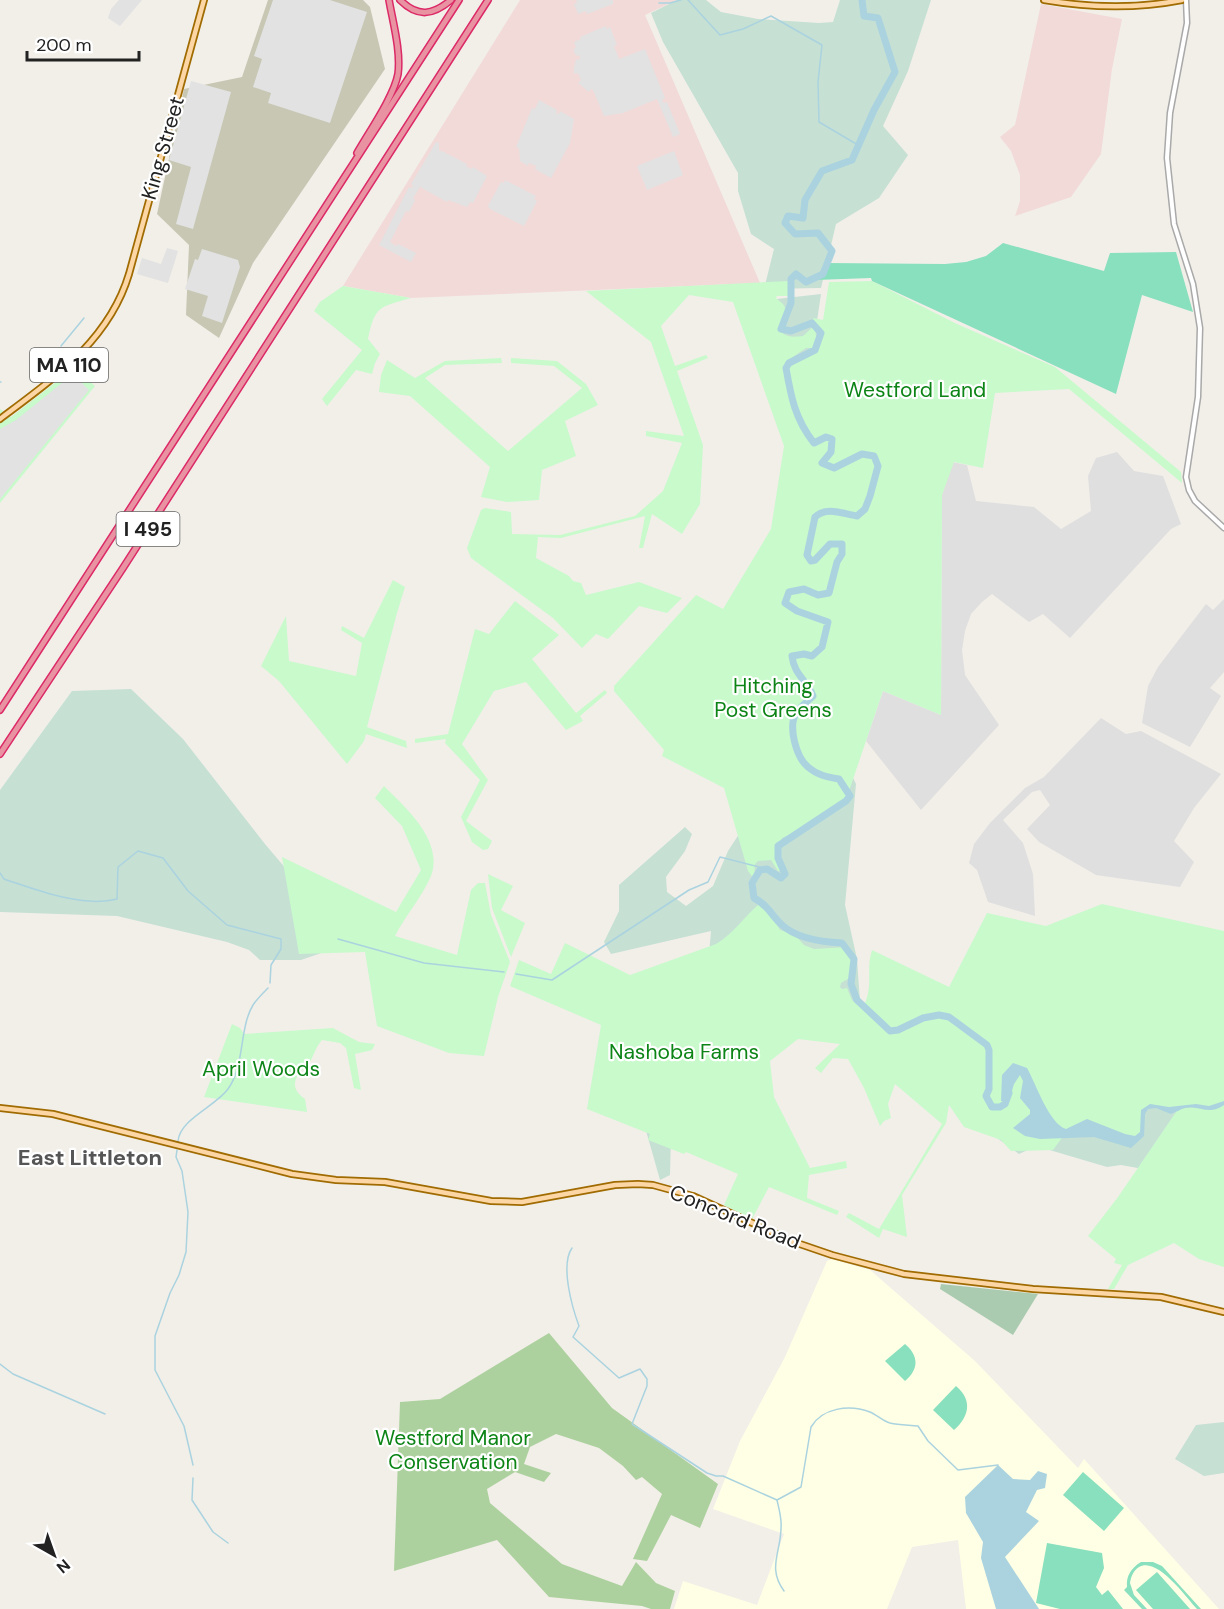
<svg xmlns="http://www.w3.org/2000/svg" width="1224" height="1609" font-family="'DM Sans',sans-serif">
  <rect width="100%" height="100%" fill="#f2efe9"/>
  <g fill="#e0dfdf">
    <path d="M1117,452L1134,471L1163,476L1181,524L1171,529L1070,638L1043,614L1029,622L992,594L982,602L971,614L965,631L962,650L965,675L999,725L921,810L866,741L883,691L941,715L942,495L952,462L967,465L976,501L1034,507L1061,529L1091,511L1088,476L1096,458Z"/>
    <path d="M1224,599V672L1210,688L1221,696L1190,747L1142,723L1148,686L1158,667L1206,604L1213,610Z"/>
    <path d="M1101,718L1126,734L1141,731L1221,774L1194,808L1174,841L1194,862L1180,887L1096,875L1039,842L1027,829L1050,805L1040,790L1032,792L1003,820L1023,843L1033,874L1035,916L988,902L977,870L969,863L974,844L990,823L1025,788L1044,777Z"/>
  </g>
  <g fill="#f2dad9">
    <path d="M520,0H677L645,15L760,283L411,298L343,286Z"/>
    <path d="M1041,4L1122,19L1112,69L1101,154L1071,197L1015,216L1020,201V175L1011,151L1000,137L1015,125Z"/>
  </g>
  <path fill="#ffffe5" d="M832,1259L870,1270L975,1361L1078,1468L1084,1459L1219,1609H966L958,1540L912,1547L887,1609H674L683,1581L757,1605L784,1534L713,1509L740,1441L785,1357L827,1261Z"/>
  <path fill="#c7c7b4" d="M268,0H363L370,7L385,69L253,263L219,338L186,315L189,245L157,214L184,89L242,77Z"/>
  <path fill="#add19e" d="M549,1333L612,1408L718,1484L700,1528L671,1515L647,1561L633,1559L662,1494L642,1477L636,1480L623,1466L599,1448L556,1434L530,1447L524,1464L551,1473L544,1482L515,1472L487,1489L490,1503L562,1564L622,1586L636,1562L656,1583L675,1591L670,1609H651L642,1606L549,1597L497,1540L394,1571L400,1402L440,1399Z"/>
  <g fill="#c6e0d4">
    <path d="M677,0H706L721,12L758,19L819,23L833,22L840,0H931L908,71L883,126L908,155L879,198L836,224L821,288L764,289L774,249L751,234L738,191V173L663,42L651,13Z"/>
    <path d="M821,294L817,321L914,462L839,749L856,784L845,905L857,959L860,1001L873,1010L1194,1082L1204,1180L1121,1165L1107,1167L1036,1146L1019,1154L997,1138L846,1001L671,1135L670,1175L660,1180L643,1120L708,966L711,931L611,954L604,942L619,911V885L685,827L692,834L685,851L666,877L667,892L686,906L713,886L728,851L745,825L806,530L768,300Z"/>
    <path d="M131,689L183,739L265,844L298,883L327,951L301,960H260L249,950L227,942L117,916L0,912V790L72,691Z"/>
    <path d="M1224,1422V1473L1204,1476L1175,1459L1196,1425Z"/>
  </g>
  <path fill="#aacbaf" d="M941,1284L1038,1294L1013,1335L940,1289Z"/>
  <g fill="#c8facc">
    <path d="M789,281L788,296H777L776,298L783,304L786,309L778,329C786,338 792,337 803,336L813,327L815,328L817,343L813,348H806L784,363L812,354L818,348L817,330L813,318L823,320L829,282L872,281L957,324L1055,367L1181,472L1182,483L1069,389L995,393L983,468L954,462L942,495L941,715L883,691L849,791L850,799L820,816L811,826L782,838L780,854L784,870L778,871L771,860L758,861L755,864L754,879L748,871L724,788L662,756L664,750L614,691V686L696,595L723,609L771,529L784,446L733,302L689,295L661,326L675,366L706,355L708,358L677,371L703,445L700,504L682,534L652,514L643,548H639L645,516L561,538L538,537L536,558L569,576L573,581L581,583L586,595L639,582L682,598L667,613L639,606L608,639L596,634L582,648L553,618L471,558L467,548L481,510L485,508L511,512L512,534L560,535L635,516L663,491L682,443L646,436V431L684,436L651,342L586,291Z"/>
    <path d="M343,286L411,298C380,307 375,305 368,339L380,354L375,363L372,374L356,370L327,406L322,399L362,350L314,311L320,302Z"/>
    <path d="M501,358L502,363L445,365L425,378L508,451L582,388L554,366L511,363V358L557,361L586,384L598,405L565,421L576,456L542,470L539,500L507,502L481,497L490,467L410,396L379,392L381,375L387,360L415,378L445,361Z"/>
    <path d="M74,368L95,386L0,503V409L11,417Z"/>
    <path d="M393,580L405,587L397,613L367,727L406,741L407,748L366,734L364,741L347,764L279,681L261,666L286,616L289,661L356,676L362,643L341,630L342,626L364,638Z"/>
    <path d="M515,601L559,635L532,659L576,713L605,690L607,693L580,716L583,721L566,730L526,682L494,691L462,744L488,780L466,821L492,841L488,849L483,850L472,842L461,817L480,780L445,743L446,739L415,743V739L448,734L475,629L489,634Z"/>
    <path d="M384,786C406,808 444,841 431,876C422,897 405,916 395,936L457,955L471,890L478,883H485L491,915L510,962L498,997L484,1056L449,1053L377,1026L365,952L299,954L282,857L396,912L421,870L402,826L375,798Z"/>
    <path d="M488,874L513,886L501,910L525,923L511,957L492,908Z"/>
    <path d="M1102,904L1224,931V1267L1199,1259L1174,1243L1128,1265L1114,1289H1108L1122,1265L1114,1263L1116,1259L1088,1236L1118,1197L1176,1112L1154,1105L1143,1111L1141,1132L1134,1139L1067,1131L1053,1150L1011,1151L1001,1140L964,1127L949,1105L946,1123L902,1195L907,1237L883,1229L879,1238L846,1217L849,1213L879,1229L942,1124L895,1084L888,1104L891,1118L884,1121L880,1126L864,1088L848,1059L833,1058L821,1073L815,1068L840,1044L798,1039L770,1061L774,1097L810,1168L846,1161L847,1168L809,1175L807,1198L839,1211L837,1215L769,1187L752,1219L724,1205L738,1174L686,1152L684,1154L648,1140L650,1134L587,1109L601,1025L510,986L519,960L551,974L565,943L630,975L716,944C733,934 743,918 758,905C770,907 774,920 780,930L794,934L804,945L814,949L847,947C853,955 853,968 851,977L841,983L840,987L842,989L847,988L852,1000L862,1009C875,986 865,971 872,950L949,987L987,913L1046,926Z"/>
    <path d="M232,1024L240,1028L244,1034L333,1028L359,1042L375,1044L372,1050L355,1054L361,1090L354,1088L346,1048L340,1043L322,1040C315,1048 314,1056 308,1065C307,1067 303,1069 301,1071C291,1083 294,1091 305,1099L307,1112L204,1097Z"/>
  </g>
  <g fill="#88e0be">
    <path d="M1003,243L1104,271L1110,253L1176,252L1193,312L1142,295L1116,394L872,281L871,278L815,280L825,272L826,263L945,264L966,262L986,256Z"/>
    <path d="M905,1344C919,1356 919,1369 905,1381L885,1361Z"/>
    <path d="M956,1386C973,1400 969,1417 954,1430L933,1410Z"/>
    <path d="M1083,1472L1124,1508L1104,1531L1063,1495Z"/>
    <path d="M1047,1543L1102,1553L1104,1568L1096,1587L1102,1595L1108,1590L1123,1609H1060L1036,1603Z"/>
    <path d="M1141,1562H1153L1162,1566L1201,1609H1197C1186,1597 1157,1556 1139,1567C1133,1571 1131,1577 1130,1583L1134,1595L1147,1609H1142L1124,1590L1127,1587C1126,1576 1131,1568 1141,1562Z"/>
    <path d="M1157,1572L1190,1609H1153L1136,1590Z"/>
  </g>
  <g fill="#e2e2e2">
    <path d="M119,0H142L120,26L108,18L111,9Z"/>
    <path d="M273,0H330L367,12L330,123L268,103L271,93L253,87L262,59L254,56Z"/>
    <path d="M576,0H613V4L587,14L586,11L578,14L574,4L577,3Z"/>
    <path d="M606,26L607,29L610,27L617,45L614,46L619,59L645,49L665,98L662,100L664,103L667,102L680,134L673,137L657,99L623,113L604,116L593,90L591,89L589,92L578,83L581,80L578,73L574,74V68L576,59L579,60L580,58L579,55L576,56L573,49L576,48L574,42L581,39L580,37Z"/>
    <path d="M191,81L231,92L193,229L176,224L191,167L169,160Z"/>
    <path d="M539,100L557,110L556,113L559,114L560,111L574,119L570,143L551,178L535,169L536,166L529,163L528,166L520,161L519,148L516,147L532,108L535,109Z"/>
    <path d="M436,142L439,143V151H442L467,164L466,166L471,169L473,167L487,176L473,203L470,202L467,207L448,200L447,202L420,187L413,198L415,200L409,212L406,211L390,242L396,246L398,244L416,253L411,262L379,245L409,187L412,188L413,186L411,184Z"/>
    <path d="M674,151L683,175L647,190L637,166Z"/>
    <path d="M505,180L536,196L534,199L537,201L524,226L490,209L488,206L501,182L504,183Z"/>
    <path d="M167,248L178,251L168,283L137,274L142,258L161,264Z"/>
    <path d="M202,249L238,260L240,267L222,323L202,316L208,296L185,289L195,259L198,260Z"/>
    <path d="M73,374L89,390L0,499V429L16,420Z"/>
  </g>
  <g fill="#aad3df">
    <path d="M1013,1063L1027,1068C1036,1084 1049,1124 1066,1129L1087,1119L1125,1134L1135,1136L1140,1132L1141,1110L1150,1104L1169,1107L1196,1104L1209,1106L1224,1101V1105C1208,1116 1201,1105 1185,1108C1181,1109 1176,1112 1171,1114L1156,1108L1148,1109L1145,1114L1144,1136L1131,1148L1094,1137L1040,1139L1025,1136L1013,1128L1030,1114V1110L1020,1098L1023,1081L1020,1075L1014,1084L1009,1101H1001L1002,1075Z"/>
    <path d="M998,1465L1013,1479L1030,1480L1038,1471L1047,1474L1045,1488L1037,1490L1026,1512L1039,1521L1005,1557L1039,1609H996L981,1558L983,1542L966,1513L965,1497Z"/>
  </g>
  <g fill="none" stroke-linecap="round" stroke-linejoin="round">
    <g stroke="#aad3df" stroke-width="1.5">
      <path d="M688,0L720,35L743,29L771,16L822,45L818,82L819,122L858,145"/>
      <path d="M659,3H670L681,0"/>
      <path d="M61,346L84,318"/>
      <path d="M0,382H1"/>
      <path d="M0,873L4,879C37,890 83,908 117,899L118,867L138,851L163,858L188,891L227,925L281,939V949L271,965L270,983"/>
      <path d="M338,939L424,963L504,972"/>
      <path d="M516,974L552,980L689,890L708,882L720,857L767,869"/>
      <path d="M178,1141C180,1119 216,1106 228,1089C245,1066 239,1028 253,1005C257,999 263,993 268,988"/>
      <path d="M177,1150L176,1157L182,1171L188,1212L186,1252L179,1275L170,1293L155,1336V1370L184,1426L193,1465"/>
      <path d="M572,1248C560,1265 572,1307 579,1326L573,1337L619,1378L640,1369L647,1379V1386L632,1424L707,1473L716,1476H723L777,1500L801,1487L811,1427C822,1408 849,1404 870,1412C877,1415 883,1421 890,1423C899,1425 909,1425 918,1426L928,1441L958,1470L998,1465"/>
      <path d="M0,1364L13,1374L105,1414"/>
      <path d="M193,1478L192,1500L213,1532L228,1543"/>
      <path d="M777,1500C779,1509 782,1519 781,1528C781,1552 767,1568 784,1591"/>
    </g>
    <path stroke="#aad3df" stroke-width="7" d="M862,0L864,16L878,18L895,72L874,110L852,160L822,171L805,200L803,218L788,216L785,223L795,234L818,233L832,251L823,274L806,282L796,274L791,279V303L781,329L791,331L812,323L821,333L815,350L789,363L786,368C791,397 795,419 814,443L826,437L832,439L831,452L822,463L834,468L862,454L874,456L878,466L870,496L865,509L857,516C843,514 827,506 815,517L807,555L811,561L815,560L830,544H842V554L837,562L829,593L818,595L804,589L789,592L785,603L797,611L828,622L822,647L812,656L804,654L792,656C794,675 807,680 813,696C808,701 800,707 796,713C788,727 796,757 808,767C817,775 827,777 839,779L850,796L846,801L778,846V858L785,874L781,878L767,869L760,870L752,883L754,898C768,905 771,915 782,925C797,939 822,942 842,943L854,959L851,984L857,1000L890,1031L898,1030L923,1018L939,1015L949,1017L987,1045L989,1050V1089L986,1096L992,1107H1000L1005,1104L1009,1093"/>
    <g stroke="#a9a9a9" stroke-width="7">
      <path id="minor" d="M1186,0L1187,23L1170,113L1167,158L1174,224L1193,284L1200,328L1198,397L1186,477L1189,490L1195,501L1224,528"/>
    </g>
    <g stroke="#a06b00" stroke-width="8">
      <g id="major">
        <path d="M1044,0C1091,8 1136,9 1182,0"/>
        <path d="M0,419C53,379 109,341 129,274L204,0"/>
        <path d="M0,1108L53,1114L292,1174L336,1180L385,1182L491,1201L522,1202L615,1185L638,1184L653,1185L693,1196L794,1242L832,1255L904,1274L1033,1289L1161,1297L1224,1312"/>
      </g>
    </g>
    <g stroke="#dc2a67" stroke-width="8">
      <g id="highway">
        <path d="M400,0C418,18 433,15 451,0"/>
        <path d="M357,153C369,132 394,96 398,74C401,51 393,23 389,0"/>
        <path d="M0,710L459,0"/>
        <path d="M0,754L123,568L488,0"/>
      </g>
    </g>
    <use href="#minor" stroke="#fff" stroke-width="4"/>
    <use href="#major" stroke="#fcd6a4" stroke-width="4.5"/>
    <use href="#highway" stroke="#e892a2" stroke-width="5"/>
  </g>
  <g text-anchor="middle" stroke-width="4.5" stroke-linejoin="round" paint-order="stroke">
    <g fill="#fff" stroke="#646464" stroke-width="1.5">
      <rect x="30" y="348" width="78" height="34" rx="4.5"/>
      <rect x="116.5" y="512" width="63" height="34" rx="4.5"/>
    </g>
    <g font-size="20" font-weight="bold" fill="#222">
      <text x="69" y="372">MA 110</text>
      <text x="148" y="536">I 495</text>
    </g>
    <g font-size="21" fill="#222" stroke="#fff">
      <text transform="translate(163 148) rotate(-74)" y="7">King Street</text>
      <text transform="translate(735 1217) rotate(22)" y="7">Concord Road</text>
    </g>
    <g font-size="21" fill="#0c8416" stroke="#fff">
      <text x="915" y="397">Westford Land</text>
      <text x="773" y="693">Hitching<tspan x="773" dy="24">Post Greens</tspan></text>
      <text x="684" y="1059">Nashoba Farms</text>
      <text x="261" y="1076">April Woods</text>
      <text x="453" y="1445">Westford Manor<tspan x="453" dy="24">Conservation</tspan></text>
    </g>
    <g font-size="22" font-weight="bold" fill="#555" stroke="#fff">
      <text x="90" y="1165">East Littleton</text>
    </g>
  </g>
  <g transform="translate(54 1555) rotate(140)" stroke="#ffffff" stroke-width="4.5" paint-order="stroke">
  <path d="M0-4.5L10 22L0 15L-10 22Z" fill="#222222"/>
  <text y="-9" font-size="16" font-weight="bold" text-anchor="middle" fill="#222222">N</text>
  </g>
  <path d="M27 51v9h112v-9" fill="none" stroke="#222222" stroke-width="3"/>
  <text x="36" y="51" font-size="18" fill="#222222" stroke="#ffffff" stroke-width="4.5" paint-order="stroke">200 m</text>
</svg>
